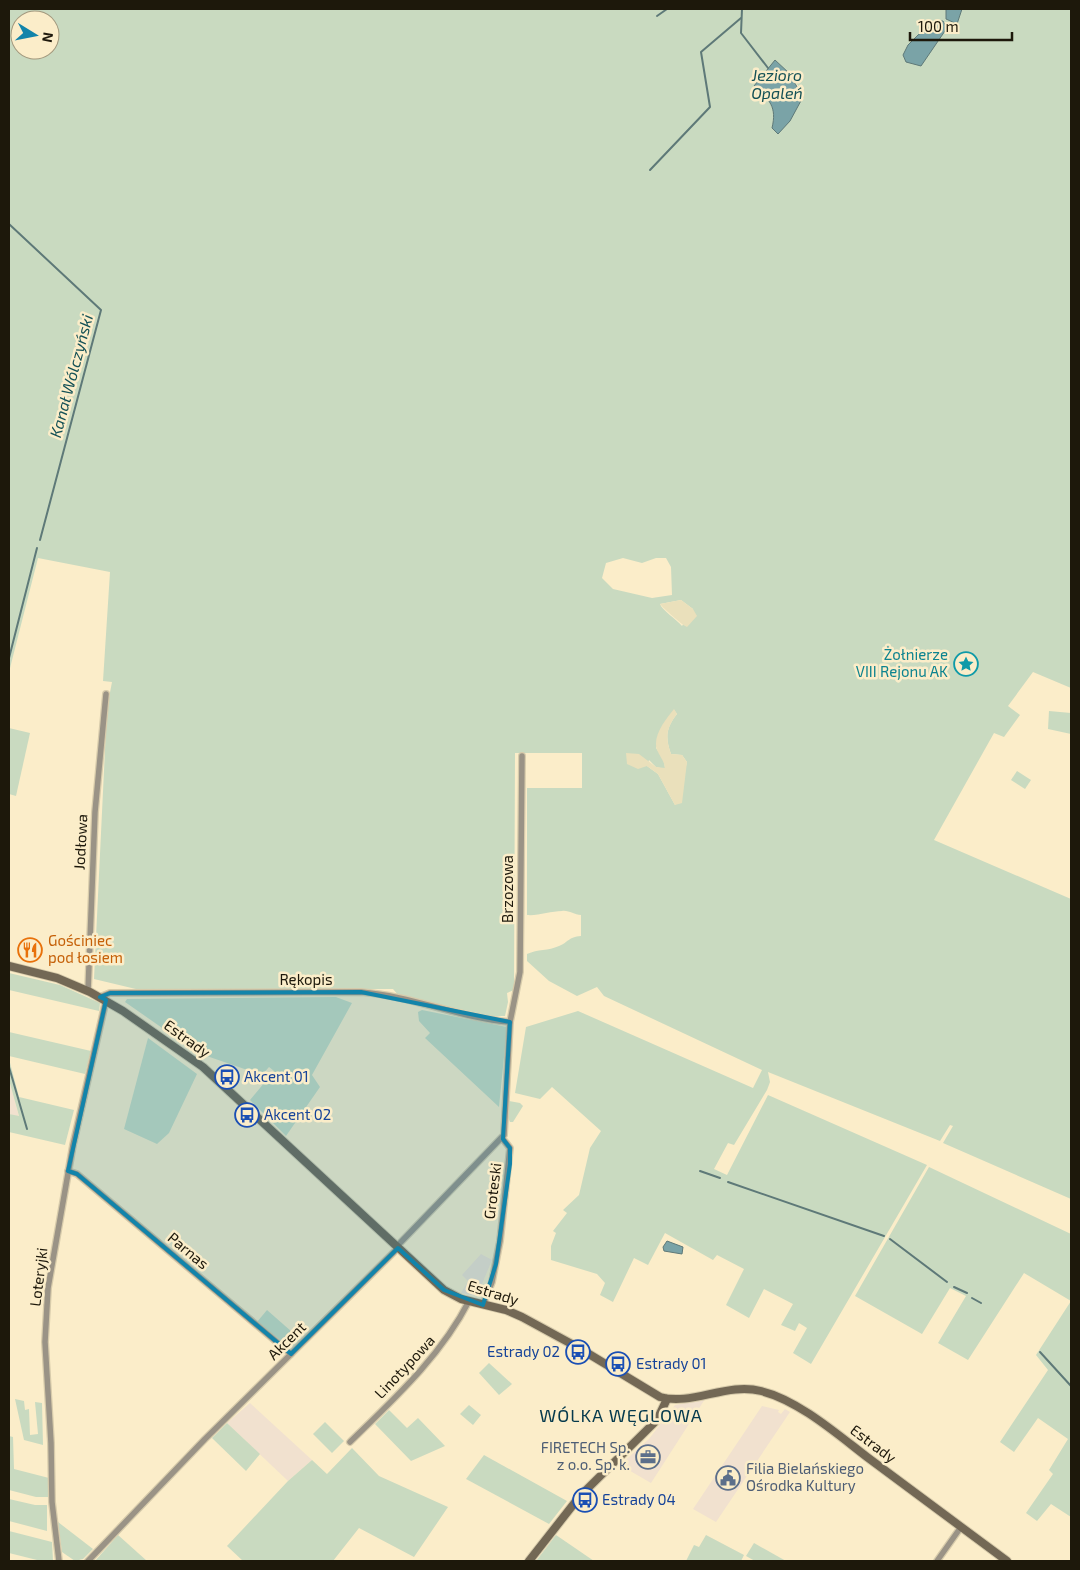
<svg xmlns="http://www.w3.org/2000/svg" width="1080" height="1570" font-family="'Exo 2',sans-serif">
  <rect width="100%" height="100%" fill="#fbedc9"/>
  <g fill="#f1e1cf">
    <path d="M9,1080L19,1117L9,1114Z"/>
    <path d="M481,1254L492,1260L477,1296L461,1293L468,1281L462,1275Z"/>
    <path d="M705,1399L651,1483L620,1465L649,1439L675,1405Z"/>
    <path d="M250,1403L312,1460L288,1481L227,1423Z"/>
    <path d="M762,1406L779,1410L778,1412L781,1414L785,1409L790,1412L716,1522L693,1509Z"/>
  </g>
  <g fill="#c9dac0" fill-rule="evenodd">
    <path d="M9,9H1071V688L1033,672L1008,706L1020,715L1004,737L994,733L934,840L1071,899V1199L943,1143L953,1126L950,1125L940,1141L768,1072L770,1082L767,1090L734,1145L728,1143L714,1169L727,1175L768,1095L927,1165L811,1364L793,1353L807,1328L799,1323L795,1331L781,1325L793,1304L764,1289L749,1318L726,1305L744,1269L717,1255L713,1260L665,1233L648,1265L634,1258L613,1302L600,1295L605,1283L597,1274L551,1260V1246L556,1233L553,1231L567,1213L563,1210L579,1195L590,1148L601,1131L552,1087L540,1099L515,1093L526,1027L578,1011L753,1088L762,1070L604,996L597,987L577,996L549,981L527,961V954C538,949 548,951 559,946C569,942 568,937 581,936V915C574,915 569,910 562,911C551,911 538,916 527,915V788H582V753H515L514,990L507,993L508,1002L505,1016H491L399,996L393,989L140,990L94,979L107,708L112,682L103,681L110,572L38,558L9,672ZM20,20H50V50H20ZM775,60L789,73L799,87L775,115L768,98ZM623,558L642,563L656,558H666L671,567L672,595L652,598L613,589L602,578L606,563ZM681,600L693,609L682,626C676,619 662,610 660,604ZM674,710L677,714C666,728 665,737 671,754L682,755L687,762C682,781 687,789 675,805L658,774L647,766L649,760L656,767L665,769L664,759L656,748Z"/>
    <path d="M1049,711L1071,713V734L1048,729Z"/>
    <path d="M9,728L30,733L16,796L9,794Z"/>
    <path d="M1017,771L1031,780L1025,789L1011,780Z"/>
    <path d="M9,973L60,985L100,1003L99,1011L9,990Z"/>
    <path d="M336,997L352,1003L312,1075L320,1087L286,1136L250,1100L274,1071L269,1067L262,1075L198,1053L125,1002L127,999Z"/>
    <path d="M422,1010L507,1027L499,1107L425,1038L430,1033L419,1021L418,1012Z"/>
    <path d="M9,1032L91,1051L85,1074L9,1056Z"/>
    <path d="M148,1038L197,1074L169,1133L157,1144L124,1129Z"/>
    <path d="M9,1059L19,1097L74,1110L65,1145L9,1132V1114L19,1116L9,1080Z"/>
    <path d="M509,1101L520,1103L523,1106L513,1122H510L508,1117Z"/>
    <path d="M929,1167L1071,1234V1517L1051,1504L1037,1521L1026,1513L1053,1474L1049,1470L1068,1439L1038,1418L1014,1452L1000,1442L1048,1370L1036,1355L1071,1301L1024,1273L968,1360L938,1343L966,1296L950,1288L922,1334L855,1296Z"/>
    <path d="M267,1310L300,1339L291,1348L257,1322Z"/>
    <path d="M489,1363L512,1384L499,1395L479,1373Z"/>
    <path d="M15,1399L24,1401L25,1410L29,1409L30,1435L38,1434L35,1402L42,1403L43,1445L24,1440Z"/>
    <path d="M469,1405L481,1415L473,1425L460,1414Z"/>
    <path d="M389,1410L407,1428L418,1418L445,1446L411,1461L375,1424Z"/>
    <path d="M325,1422L344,1441L332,1453L313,1434Z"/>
    <path d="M227,1423L260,1454L246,1471L212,1438Z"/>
    <path d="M9,1436L13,1437L14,1469L49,1478L48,1497H36L9,1490Z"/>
    <path d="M352,1448L379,1476L448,1507L414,1557L359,1528L333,1561H243L227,1546L288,1481L312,1460L327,1474Z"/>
    <path d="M484,1455L567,1501L549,1524L466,1479Z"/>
    <path d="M9,1499L35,1505H47V1531L9,1521Z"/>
    <path d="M58,1522L93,1549L83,1559L75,1561L62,1552Z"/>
    <path d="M9,1531L52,1542L53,1561H41L9,1553Z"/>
    <path d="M118,1535L147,1561H95Z"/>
    <path d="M556,1535L594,1561H536Z"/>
    <path d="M706,1535L744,1555L741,1561H686L694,1545L699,1547Z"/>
    <path d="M754,1543L786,1561H755L746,1556Z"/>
  </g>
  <g fill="#eae0bb">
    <path d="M681,600L693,609L697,616L687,627C683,626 662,607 660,604Z"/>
    <path d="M674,709L677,714C666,728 665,737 671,754L682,755L687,762L682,803L675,805L658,774L647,766L638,769L627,764L626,753L639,754L656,767L665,768C664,760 660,757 657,750C652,736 666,719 674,709Z"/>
  </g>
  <g fill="#7aa3a7" stroke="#5e7978">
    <path d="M946,9H962L957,24L946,19Z"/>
    <path d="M939,21H943L947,28L921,66L906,62L903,55L908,45L918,35Z"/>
    <path d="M775,60L789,73L803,97L790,121L778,134L772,128C777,107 770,100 754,86Z"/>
    <path d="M667,1241L683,1247L682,1254L664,1251L663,1247Z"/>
  </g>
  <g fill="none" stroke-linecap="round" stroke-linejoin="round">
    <g stroke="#5e7978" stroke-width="2">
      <path d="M742,9L741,33L768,68"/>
      <path d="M657,16L667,9"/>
      <path d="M9,75V79"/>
      <path d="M650,170L710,107L701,52L741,18"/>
      <path d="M9,224L101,310L40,540"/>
      <path d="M9,658L37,548"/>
      <path d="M9,1067L27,1129"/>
      <path d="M700,1171L720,1178"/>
      <path d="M728,1182L884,1236"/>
      <path d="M890,1239L947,1282"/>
      <path d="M954,1287L967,1293"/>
      <path d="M972,1298L981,1303"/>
      <path d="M1040,1352L1071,1386"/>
    </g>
    <g stroke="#d7cbab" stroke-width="8">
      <g id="street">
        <path d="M88,991L95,812L106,694"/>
        <path d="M100,997L110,993L361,992C412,996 460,1018 510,1022"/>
        <path d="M68,1171L77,1174L291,1354"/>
        <path d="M483,1305L492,1282L500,1241L510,1148L502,1138"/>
        <path d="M350,1442C394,1399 441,1356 469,1301"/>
        <path d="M59,1561L52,1502L51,1443L45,1342L48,1288L73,1145L106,1000"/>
        <path d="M88,1561L205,1439L395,1251L400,1243L504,1135L510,1022L520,972L522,756"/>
        <path d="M937,1561L961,1527"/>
      </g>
    </g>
    <g stroke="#d7cbab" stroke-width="10">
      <g id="secondary">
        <path d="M9,966L57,978L90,992L123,1011L203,1067L444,1290L461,1299L506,1310L522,1317L579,1348L660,1397C692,1406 727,1382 761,1391C798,1400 837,1434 867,1457C914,1492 960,1526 1007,1561"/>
        <path d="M529,1561L580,1496L657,1420L667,1399"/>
      </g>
    </g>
    <use href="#street" stroke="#9a9386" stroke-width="5.5"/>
    <use href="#secondary" stroke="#736855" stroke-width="8"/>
  </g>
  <path fill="#1284aa" fill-opacity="0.2" stroke="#1284aa" stroke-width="4" stroke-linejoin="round" d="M361,992L510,1022L503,1139L510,1148V1164L496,1264L483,1305L444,1290L398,1248L291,1354L77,1174L68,1171L106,1000L100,997L110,993Z"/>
  <defs>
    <g id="sight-ring" transform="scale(1.25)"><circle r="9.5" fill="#fbedc9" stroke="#0f9aa8" stroke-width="1.5"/><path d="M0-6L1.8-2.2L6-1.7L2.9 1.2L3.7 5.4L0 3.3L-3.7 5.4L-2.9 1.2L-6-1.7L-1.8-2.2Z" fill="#0f9aa8"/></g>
    <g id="restaurant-ring" transform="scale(1.25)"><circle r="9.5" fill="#fbedc9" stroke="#e8710a" stroke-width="1.5"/><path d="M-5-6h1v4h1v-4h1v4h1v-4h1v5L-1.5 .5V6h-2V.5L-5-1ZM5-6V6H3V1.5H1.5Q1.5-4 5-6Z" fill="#e8710a"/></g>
    <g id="bus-ring" transform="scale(1.25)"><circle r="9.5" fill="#fbedc9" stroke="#1a4fb4" stroke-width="1.5"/><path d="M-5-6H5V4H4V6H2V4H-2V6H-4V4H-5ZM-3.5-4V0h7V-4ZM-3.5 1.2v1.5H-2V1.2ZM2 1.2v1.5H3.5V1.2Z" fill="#1a4fb4"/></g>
    <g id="office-ring" transform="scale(1.25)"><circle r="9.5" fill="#fbedc9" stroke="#5c6f8a" stroke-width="1.5"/><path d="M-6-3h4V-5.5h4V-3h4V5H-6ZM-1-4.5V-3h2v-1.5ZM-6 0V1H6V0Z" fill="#5c6f8a"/></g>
    <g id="civic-ring" transform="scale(1.25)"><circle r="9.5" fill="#fbedc9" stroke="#5c6f8a" stroke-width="1.5"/><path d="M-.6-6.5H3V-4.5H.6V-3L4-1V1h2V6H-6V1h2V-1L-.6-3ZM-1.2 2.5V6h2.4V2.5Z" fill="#5c6f8a"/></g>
  </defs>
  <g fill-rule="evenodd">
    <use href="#sight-ring" x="966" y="664"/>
    <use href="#restaurant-ring" x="30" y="950"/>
    <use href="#bus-ring" x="227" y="1077"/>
    <use href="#bus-ring" x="247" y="1115"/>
    <use href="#bus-ring" x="578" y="1352"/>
    <use href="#bus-ring" x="618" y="1364"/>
    <use href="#office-ring" x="648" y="1457"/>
    <use href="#civic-ring" x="728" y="1478"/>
    <use href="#bus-ring" x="585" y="1500"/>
  </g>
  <g text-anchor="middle" stroke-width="5" stroke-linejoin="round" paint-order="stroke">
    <g font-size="15" fill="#0d838f" stroke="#fbedc9" text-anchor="end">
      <text x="948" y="660">Żołnierze<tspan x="948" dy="17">VIII Rejonu AK</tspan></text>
    </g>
    <g font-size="15" fill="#1d180b" stroke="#fbedc9">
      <text transform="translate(81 842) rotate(-87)" y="5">Jodłowa</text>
      <text transform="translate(508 889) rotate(-90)" y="5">Brzozowa</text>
      <text x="306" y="985">Rękopis</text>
      <text transform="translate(187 1039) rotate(36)" y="5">Estrady</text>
      <text transform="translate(493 1191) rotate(-83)" y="5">Groteski</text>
      <text transform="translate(188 1251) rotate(40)" y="5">Parnas</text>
      <text transform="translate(39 1277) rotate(-83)" y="5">Loteryjki</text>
      <text transform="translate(493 1293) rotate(17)" y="5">Estrady</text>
      <text transform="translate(287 1341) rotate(-45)" y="5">Akcent</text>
      <text transform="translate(405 1367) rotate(-47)" y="5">Linotypowa</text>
      <text transform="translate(873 1444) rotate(37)" y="5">Estrady</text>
    </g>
    <g font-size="15" fill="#c56008" stroke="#fbedc9" text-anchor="start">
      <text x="48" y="946">Gościniec<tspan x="48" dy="17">pod łosiem</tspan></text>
    </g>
    <g font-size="15" fill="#164399" stroke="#fbedc9" text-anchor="start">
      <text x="244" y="1082">Akcent 01</text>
      <text x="264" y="1120">Akcent 02</text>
      <text x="560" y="1357" text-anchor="end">Estrady 02</text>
      <text x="636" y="1369">Estrady 01</text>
      <text x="602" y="1505">Estrady 04</text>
    </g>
    <g font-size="15" fill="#4e5e75" stroke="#fbedc9" text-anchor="end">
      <text x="630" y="1453">FIRETECH Sp.<tspan x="630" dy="17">z o.o. Sp. k.</tspan></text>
      <text x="746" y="1474" text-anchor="start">Filia Bielańskiego<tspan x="746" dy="17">Ośrodka Kultury</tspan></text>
    </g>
    <g font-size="16" font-style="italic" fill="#145156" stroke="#fbedc9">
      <text x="777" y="81">Jezioro<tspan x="777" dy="18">Opaleń</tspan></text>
      <text transform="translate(71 376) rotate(-75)" y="6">Kanał Wólczyński</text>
    </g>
    <g font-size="18" letter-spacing="1" fill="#063a4d" stroke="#fbedc9">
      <text x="621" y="1422">WÓLKA WĘGLOWA</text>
    </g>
  </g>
  <rect width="1080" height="1570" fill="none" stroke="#1d180b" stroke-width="20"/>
  <g transform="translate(35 35) rotate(100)"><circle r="24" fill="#fbedc9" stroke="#a2987d"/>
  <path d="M0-4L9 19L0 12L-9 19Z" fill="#1284aa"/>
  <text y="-8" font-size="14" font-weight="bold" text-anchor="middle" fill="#1d180b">N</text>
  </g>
  <path d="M910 32v8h102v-8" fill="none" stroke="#1d180b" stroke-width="2.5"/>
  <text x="918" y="32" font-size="15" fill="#1d180b" stroke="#fbedc9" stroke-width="4" paint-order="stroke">100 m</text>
</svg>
